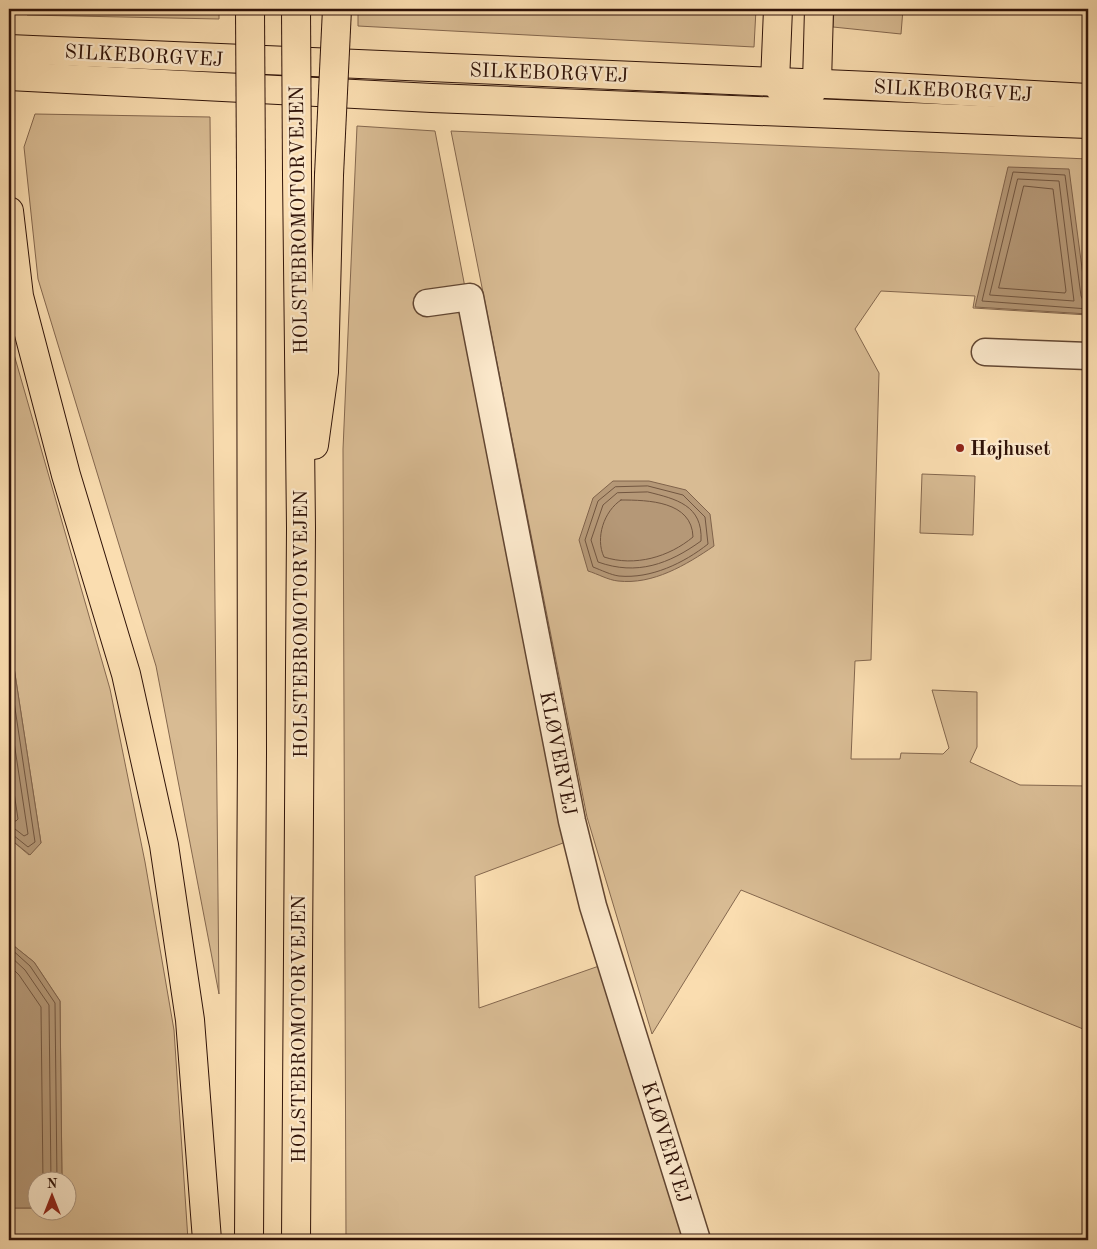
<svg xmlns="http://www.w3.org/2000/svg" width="1097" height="1249" font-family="'Old Standard TT',serif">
  <rect width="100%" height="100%" fill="#faddb0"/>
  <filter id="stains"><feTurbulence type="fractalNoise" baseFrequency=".004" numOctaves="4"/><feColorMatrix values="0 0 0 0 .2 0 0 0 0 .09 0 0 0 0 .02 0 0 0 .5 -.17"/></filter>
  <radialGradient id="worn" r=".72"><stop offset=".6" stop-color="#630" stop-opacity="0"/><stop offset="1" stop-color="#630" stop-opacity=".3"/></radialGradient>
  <g fill="#d8bb93" stroke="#84674e">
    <path d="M27,9H219V19L27,15Z"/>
    <path d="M358,9H756L754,47L358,26Z"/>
    <path d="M834,9H903L901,34L833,27Z"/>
    <path d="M35,114L210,117L219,994L156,666L38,279L24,147Z"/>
    <path d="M357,126L435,131L571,840L475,876L479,1008L599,966L687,1240H346L343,449Z"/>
    <path d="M451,131L1088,159V315L973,308L975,296L881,291L855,329L879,373L871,660L855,661L851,759H900L901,753L943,754L949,748L932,690L977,692V747L970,762L1020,785L1088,786V1031L741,890L652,1034L587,817Z"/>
    <path d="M9,337L110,689L145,862L174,1030L188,1240H9V1208H37L38,1212H68V1182L62,1181L60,1001L34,962L9,942V838L29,855L41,843L9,635Z"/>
    <path d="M922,474L975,476L973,535L920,533Z"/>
  </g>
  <g fill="#b59877" stroke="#80634b">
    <path d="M1008,167L1069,169L1088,314L975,307Z"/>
    <path d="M613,481H649L686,490L710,514L714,546C686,565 653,585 618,581C608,580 598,574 588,571L579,540L593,498Z"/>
    <path d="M9,635L41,843L30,855L9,838Z"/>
    <path d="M9,942L34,962L60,1001L62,1181L38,1182L37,1208H9Z"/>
  </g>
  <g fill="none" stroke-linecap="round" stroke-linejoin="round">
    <g stroke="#725640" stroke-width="1">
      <path d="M1018,179L1059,181L1074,301L990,295Z"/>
      <path d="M1024,186L1053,189L1066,291L1065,293L999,288Z"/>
      <path d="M1088,301L1083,300L1081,296L1065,175L1013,172L982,301L1088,309"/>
      <path d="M648,486L683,495L705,517L708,544C684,563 651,579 619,576C611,575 601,570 593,567L585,540L598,501L615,487Z"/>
      <path d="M648,492C676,499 703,505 701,541C669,564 637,576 598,562L591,540L603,505L617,493Z"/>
      <path d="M621,500C648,500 692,501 693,537C669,557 635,567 604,557C595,538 604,511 621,500Z"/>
      <path d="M9,668L35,842L28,847L13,835L9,834"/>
      <path d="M9,709L28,834L24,836L15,829L9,828"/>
      <path d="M9,759L18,819L16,821H9"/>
      <path d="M9,947L30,966L55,1003L57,1182"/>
      <path d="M9,955L25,970L49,1005L51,1182"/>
      <path d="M9,965L19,975L41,1007L43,1182"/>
    </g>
    <g stroke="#624632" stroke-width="29">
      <g id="minor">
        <path d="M427,303L470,297L572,821L593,906L697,1240"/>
        <path d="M985,352L1088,356"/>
      </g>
    </g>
    <g stroke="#301308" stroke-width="30">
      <g id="major">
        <path d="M9,49L871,86L1088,98"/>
        <path d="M9,76L432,98L1088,124"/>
      </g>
    </g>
    <g stroke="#301308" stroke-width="30">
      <g id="highway">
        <path d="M778,9L775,82L798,112L817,83L819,9"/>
        <path d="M9,211L19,296L66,475L126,674L164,845L190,1020L207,1240"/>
        <path d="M314,445L324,372L329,175"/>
        <path d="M249,1240L252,753L251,174"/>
        <path d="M296,1240L301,528L297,175"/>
      </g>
    </g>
    <use href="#minor" stroke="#fce9cc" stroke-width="26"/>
    <use href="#major" stroke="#faddb0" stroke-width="28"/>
    <use href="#highway" stroke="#faddb0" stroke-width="28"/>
    <g stroke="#301308" stroke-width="30" stroke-linecap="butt">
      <g id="highway-bridge">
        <path d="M250,9L251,174"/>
        <path d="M296,9L297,175"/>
        <path d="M329,175L337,9"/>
      </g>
    </g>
    <use href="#highway-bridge" stroke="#faddb0" stroke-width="28"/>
  </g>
  <circle fill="#8f2418" stroke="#fce9cc" stroke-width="2" cx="960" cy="448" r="5"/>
  <g text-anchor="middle" stroke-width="4.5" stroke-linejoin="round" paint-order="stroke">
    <g font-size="20" fill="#301308" stroke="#fce9cc">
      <text transform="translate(144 55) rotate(3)" y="7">SILKEBORGVEJ</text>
      <text transform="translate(549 72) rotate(2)" y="7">SILKEBORGVEJ</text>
      <text transform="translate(953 90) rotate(3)" y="7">SILKEBORGVEJ</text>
      <text transform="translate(298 220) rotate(-91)" y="7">HOLSTEBROMOTORVEJEN</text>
      <text transform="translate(300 624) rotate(-90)" y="7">HOLSTEBROMOTORVEJEN</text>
      <text transform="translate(559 753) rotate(79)" y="7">KLØVERVEJ</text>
      <text transform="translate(298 1029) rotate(-90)" y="7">HOLSTEBROMOTORVEJEN</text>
      <text transform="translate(667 1142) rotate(73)" y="7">KLØVERVEJ</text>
    </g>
    <g font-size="20" font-weight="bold" fill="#301308" stroke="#fce9cc" text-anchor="start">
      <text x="970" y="455">Højhuset</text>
    </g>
  </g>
  <rect width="1097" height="1249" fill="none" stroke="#faddb0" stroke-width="30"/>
  <rect x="10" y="10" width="1077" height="1229" fill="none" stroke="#301308" stroke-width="2.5"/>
  <rect x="15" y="15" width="1067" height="1219" fill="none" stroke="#301308"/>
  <g transform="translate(52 1196)"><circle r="24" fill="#fce9cc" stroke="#aa937e"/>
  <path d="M0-4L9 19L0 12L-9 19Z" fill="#8f2418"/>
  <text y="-8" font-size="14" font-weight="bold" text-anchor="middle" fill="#301308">N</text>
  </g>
  <rect width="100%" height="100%" filter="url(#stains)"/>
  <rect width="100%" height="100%" fill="url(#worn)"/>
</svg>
